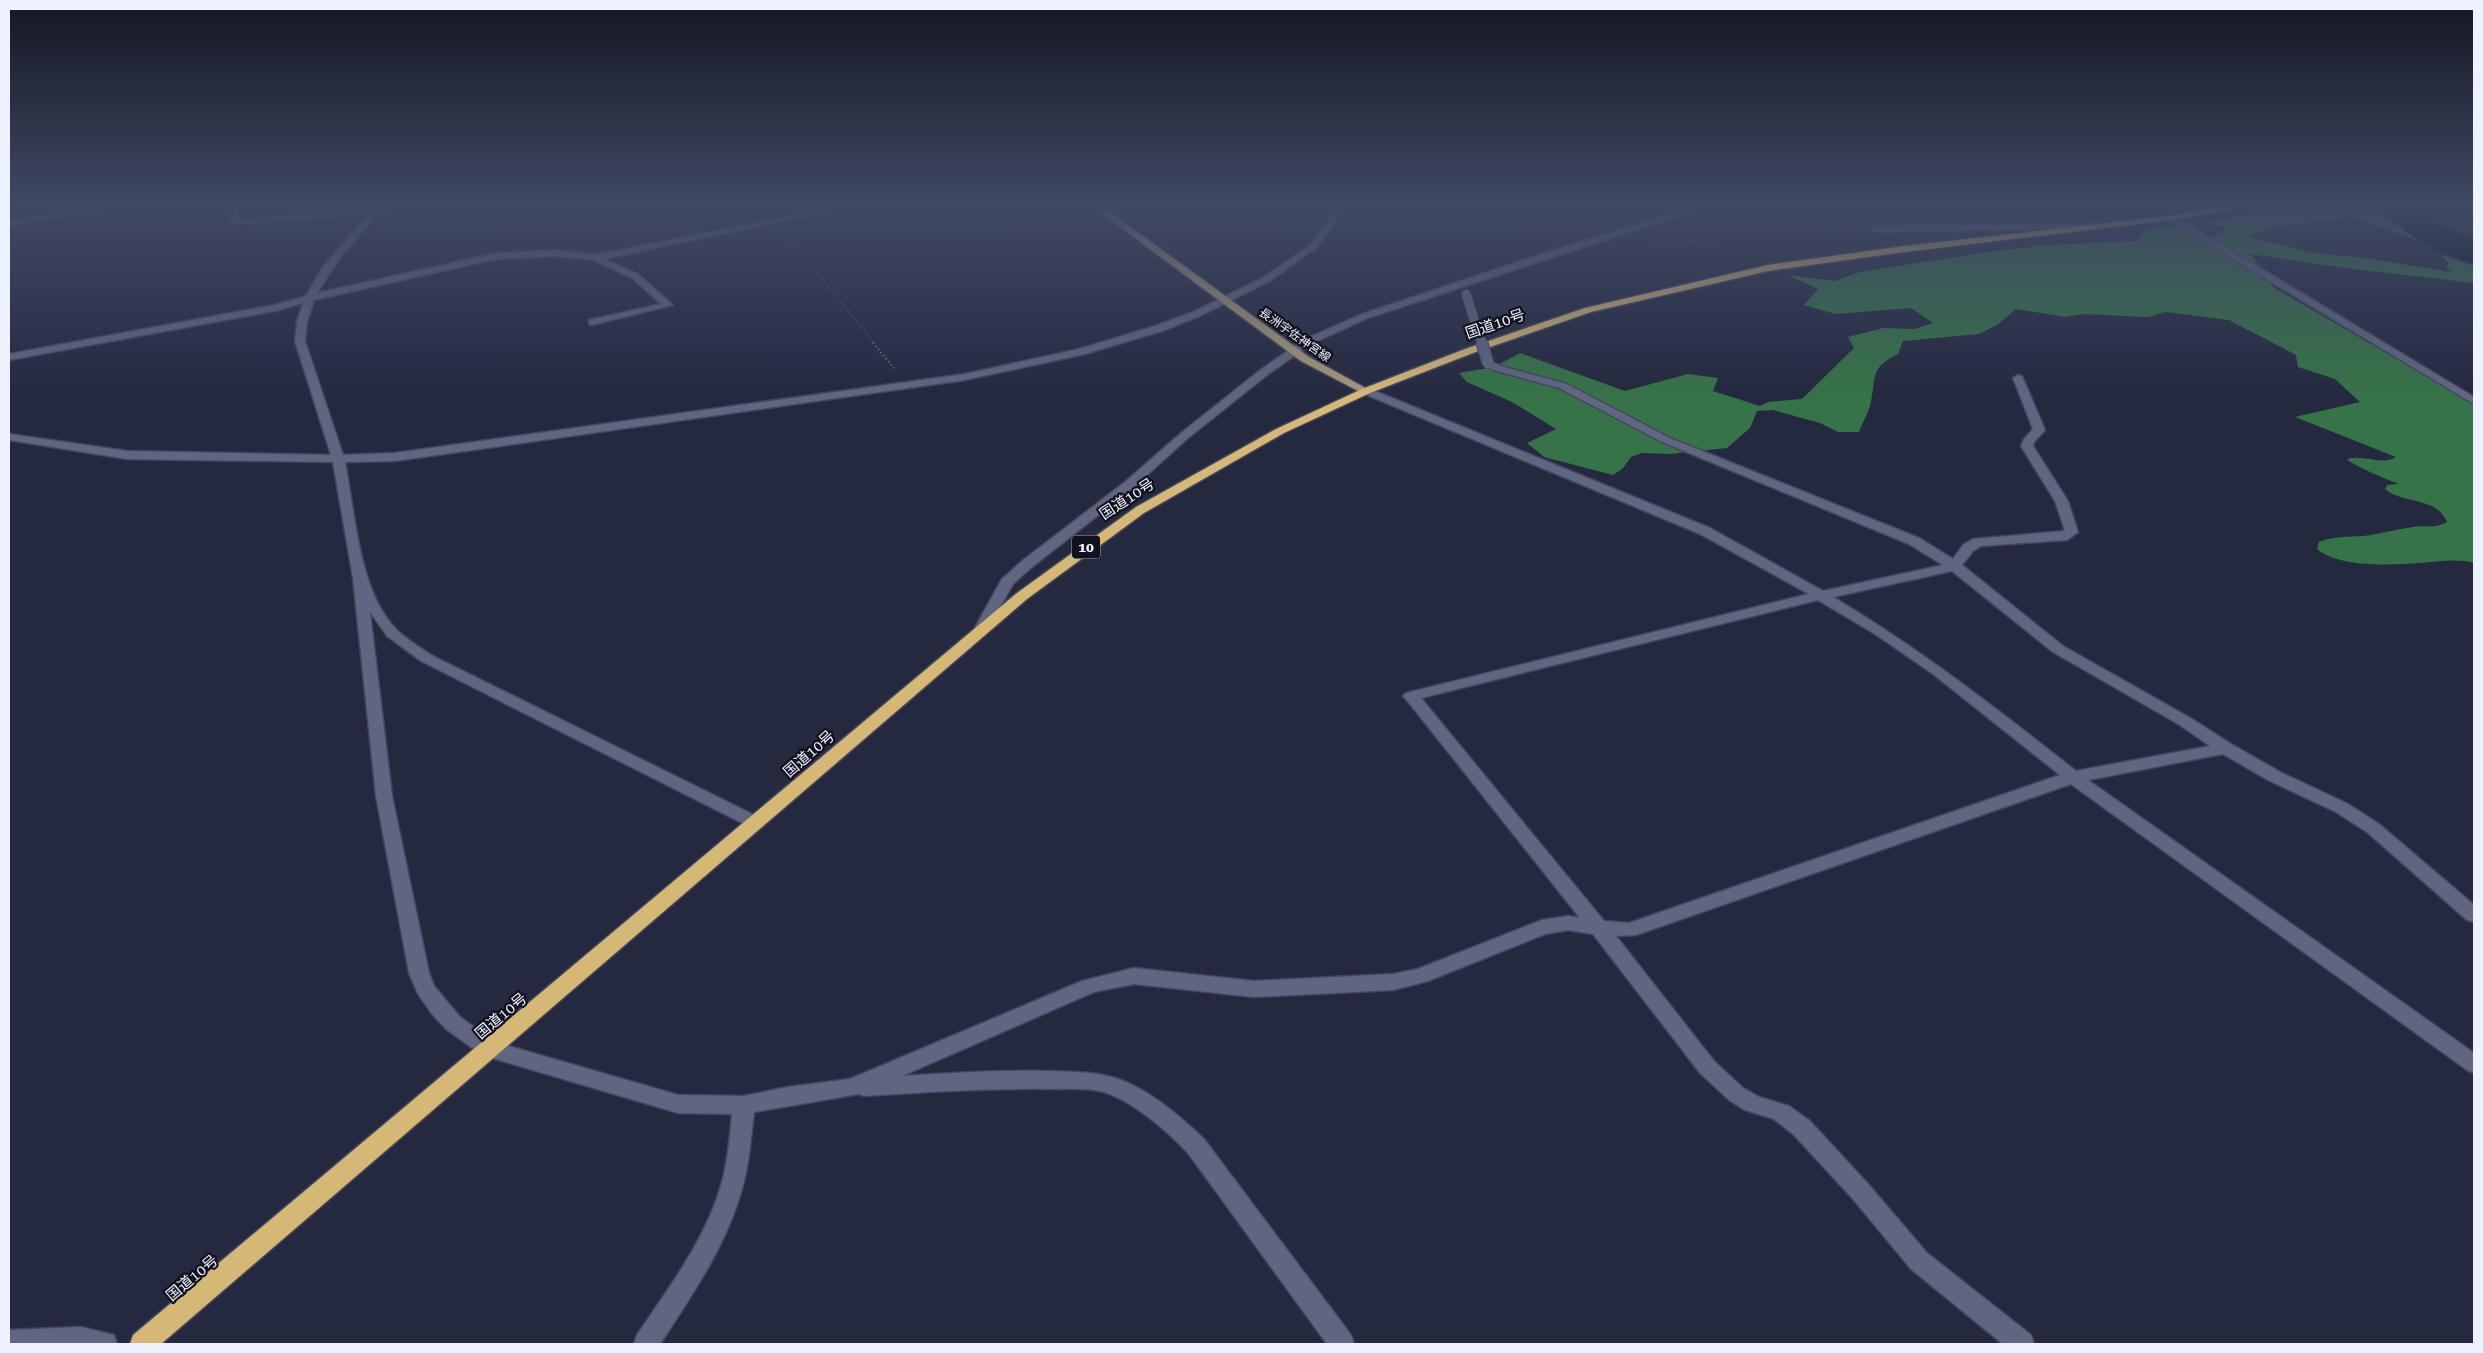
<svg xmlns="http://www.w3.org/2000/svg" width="2483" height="1353" font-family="'Roboto Serif','Noto Sans JP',serif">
  <rect width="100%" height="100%" fill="#252940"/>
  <path fill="#367348" d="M2303,204H2366L2419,241L2344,215L2338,221C2312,223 2271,223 2249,237L2313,253L2358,257L2452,272L2446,267L2449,263L2441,255L2474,266V283L2345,268L2250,254L2264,271L2273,287L2474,404V563C2457,558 2437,562 2420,563C2391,565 2340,568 2317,549L2319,542C2333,536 2348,537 2364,536C2380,534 2397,529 2413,527C2426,525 2435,529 2447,522C2436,496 2404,505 2385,489L2387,485L2399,484C2390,481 2350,464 2347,459C2364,454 2381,466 2396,457L2295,417L2360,402L2335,379L2298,367L2296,355L2229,320L2166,312L2148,317L2083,314L2065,317L2016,309L1997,325L1979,334L1903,341L1898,354C1868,368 1877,379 1870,406C1867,415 1862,424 1859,432H1838L1820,423L1773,410L1757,411L1750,428L1727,448L1670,454L1642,453L1631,457L1622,469L1613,475L1544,457L1527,443L1556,429L1512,402L1467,382L1459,373L1494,367L1520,353L1625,391L1688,374L1718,378L1713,391L1760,406L1768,402L1802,399L1854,348L1848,337L1883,328L1914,329L1933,323L1911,308L1836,314L1804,305L1818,289L1788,275L1834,281L1860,272L1981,253L2045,245L2137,241L2147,229L2183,226L2213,237L2227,228L2206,222Z"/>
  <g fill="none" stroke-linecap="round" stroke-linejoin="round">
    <path fill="#00131b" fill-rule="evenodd" d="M2381,204H2413L2432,220L2474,241V263C2439,255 2401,234 2381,204Z"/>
    <g stroke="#44475a" stroke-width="3">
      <g id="minor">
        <path d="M118,204H140L9,225V221Z"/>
        <path d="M229,204H237L238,219L242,220L405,204H427L379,213L341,256L317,293L496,253L556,250L595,255L835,207L833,204H842L845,208L604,259L638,274L673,305L592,325L589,324V320L661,304L632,278L593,260L556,256L496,259L314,300L307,322L305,341L343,455L395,453L965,374L1079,349L1155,326L1193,312L1264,277L1310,245L1341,204H1349L1316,248L1270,281L1200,316L1162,331L1085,354L965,380L395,461L345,462C355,513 359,593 397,630C407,640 420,647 431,655L762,819L765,823L762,827H750L421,661L387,636L370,612L392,796L429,973L434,986L460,1017L495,1042L678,1095L744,1096L788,1087L850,1079L1082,981L1134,968L1254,981L1393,974L1418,969L1542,920L1568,916L1580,918L1406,699L1403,696L1406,693L1809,594L1700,534L1362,393V389H1370L1710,528L1823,591L1943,565L1909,544L1662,442L1559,388L1493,370L1483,363L1488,360L1501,366L1567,384L1670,438L1919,538L1953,559L1963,545L1973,539L2065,531L2055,501L2021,446L2024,439L2033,429L2013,378L2018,375L2022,376L2045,430L2034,442L2033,446L2068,501L2078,532L2067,540L1981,546L1973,551L1962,565L2063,646L2192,719L2231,744L2280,772L2348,804L2379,824L2474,905V922L2467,920L2367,832L2336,812L2268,780L2223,754L2088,780L2474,1053V1073L2467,1070L2071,784L1636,935L1616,936L1714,1061L1743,1088L1759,1097L1789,1106L1810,1121L1869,1185L1927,1253L2031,1335L2034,1344H2003L1911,1269L1853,1199L1794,1135L1774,1119L1745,1110L1729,1100L1700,1073L1593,934L1568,930L1545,934L1428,981L1393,990L1254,997L1134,984L1094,992L902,1076C950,1073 998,1070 1046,1071C1071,1072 1097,1071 1121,1080C1152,1092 1180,1116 1204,1139L1351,1335L1354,1344H1327L1188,1153C1167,1131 1141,1108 1112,1095C1094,1087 1071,1089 1052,1089C989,1088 927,1092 864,1096L859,1094L754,1112C751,1135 750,1158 744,1181C730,1240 693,1294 660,1344H634L637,1335C669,1287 707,1238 722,1182C728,1160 730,1137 732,1114L678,1113L482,1055L446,1029L432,1014L418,994L409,973L376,796L353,578L333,462L127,459L9,440V434L127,451L331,455L295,341L297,322L303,303L275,311L9,360V354L274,305L306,296L322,268L369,214L242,224L230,221ZM1952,571L2053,652L2180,725L2210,746L2076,771C1996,708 1920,649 1833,597ZM1818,600L1875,634L1933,674L2060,775L1629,923L1604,921L1421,698Z"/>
        <path d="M1703,204H1716L1368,318L1311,344L1267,375L1188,438L1133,488L1032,567L1013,584L985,634L980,635L973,631L1002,579L1022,561L1125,482L1180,434L1259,371L1303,340L1362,314L1538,255Z"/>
        <path d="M2168,216H2174L2474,397V404L2168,220Z"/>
        <path d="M2101,223L2105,226L2104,228L1876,232L1872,229L1876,226Z"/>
        <path d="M81,1327L114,1335L117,1344H9V1330Z"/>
      </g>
    </g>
    <g stroke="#44475a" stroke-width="3">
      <path id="major" d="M1089,204H1099L1309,357L1371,391L1370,393H1362L1301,361Z"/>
    </g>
    <g stroke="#44475a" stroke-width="3">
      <path id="highway" d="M2241,204H2262L2171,220L1904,252L1768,271L1591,312L1473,353L1370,393L1284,433L1144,513L1027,599L161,1344H130L133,1335L1017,593L1136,507L1276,429L1362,389L1465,349L1585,308L1768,265L1904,246L2171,216Z"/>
    </g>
    <g stroke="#7a7d90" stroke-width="2" stroke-dasharray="0.5 2.5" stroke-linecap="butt">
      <path d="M788,237L875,344"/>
      <path d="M1653,244L1856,230"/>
    </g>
    <path stroke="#7a7d90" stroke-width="2.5" stroke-dasharray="1 3" stroke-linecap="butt" d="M873,343L894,368"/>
    <use href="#minor" fill="#606681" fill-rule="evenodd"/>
    <use href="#major" fill="#a6977a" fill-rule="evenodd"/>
    <use href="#highway" fill="#d5b776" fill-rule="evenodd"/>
    <g stroke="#44475a" stroke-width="10" stroke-linecap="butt">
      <path id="minor-bridge-far1" d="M1466,294L1482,344"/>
    </g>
    <g stroke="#44475a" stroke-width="13" stroke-linecap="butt">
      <path id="minor-bridge" d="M1482,343L1488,363"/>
    </g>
    <use href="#minor-bridge-far1" stroke="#606681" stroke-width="9"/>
    <use href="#minor-bridge" stroke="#606681" stroke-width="11"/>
  </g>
  <linearGradient id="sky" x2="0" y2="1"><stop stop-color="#141723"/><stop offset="0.52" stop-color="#404964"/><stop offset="1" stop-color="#404964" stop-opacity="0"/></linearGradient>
  <rect width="2483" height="394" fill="url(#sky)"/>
  <g text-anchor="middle" stroke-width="4.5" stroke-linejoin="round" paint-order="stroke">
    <g font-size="12" fill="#eef1fe" stroke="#11121d">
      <text transform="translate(1295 335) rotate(35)" y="4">長洲宇佐神宮線</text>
    </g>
    <rect fill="#11121d" stroke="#acaeba" stroke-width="1" x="1072" y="535.5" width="28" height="23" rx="4"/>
    <g font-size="14" font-weight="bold" fill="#eef1fe">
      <text x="1086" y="552">10</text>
    </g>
    <g font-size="15" fill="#eef1fe" stroke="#11121d">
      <text transform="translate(1495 324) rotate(-19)" y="5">国道10号</text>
      <text transform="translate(1127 499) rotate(-33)" y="5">国道10号</text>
      <text transform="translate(809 754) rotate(-41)" y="5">国道10号</text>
      <text transform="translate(501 1016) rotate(-40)" y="5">国道10号</text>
      <text transform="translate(192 1278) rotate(-40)" y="5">国道10号</text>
    </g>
  </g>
  <rect width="2483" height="1353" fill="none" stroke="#eef1fe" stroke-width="20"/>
</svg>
